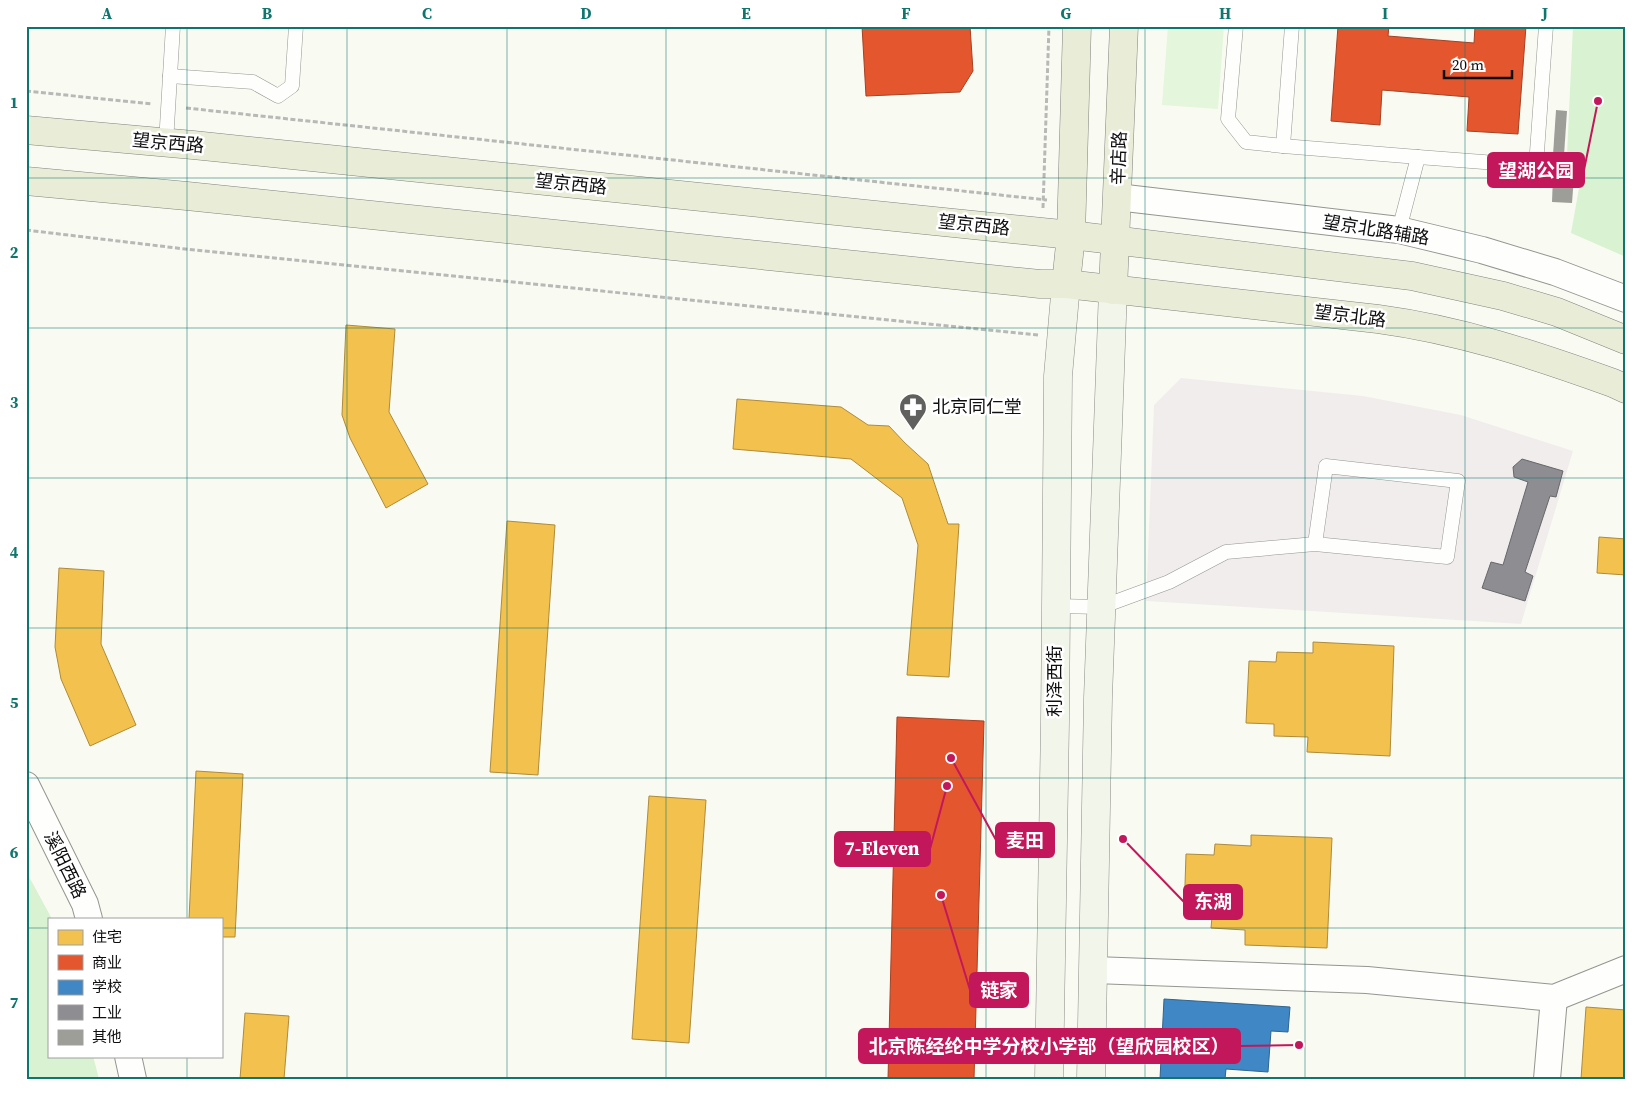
<svg xmlns="http://www.w3.org/2000/svg" width="1652" height="1105" font-family="'Source Serif 4','Noto Sans SC',serif">
  <rect width="100%" height="100%" fill="#f9fbf2"/>
  <path fill="#f2eded" d="M1181,378L1363,396L1461,415L1573,451L1521,624L1146,601L1154,405Z"/>
  <g fill="#d8f2d2">
    <path d="M1573,26H1626V257L1571,233L1581,177L1566,176Z"/>
    <path d="M26,871L52,919H49V1056H93L99,1079H26Z"/>
  </g>
  <path fill="#e4f6db" d="M1168,26H1224L1218,109L1162,105Z"/>
  <g fill="#f2c14e" stroke="#ae8b3b">
    <path d="M346,325L395,329L389,412L428,484L386,508L350,438L342,415Z"/>
    <path d="M737,399L841,407L868,425L889,426L905,443L928,464L948,524H959L949,677L907,675L918,545L902,498L851,459L733,449Z"/>
    <path d="M507,521L555,525L538,775L490,772Z"/>
    <path d="M1599,537L1626,539V575L1597,573Z"/>
    <path d="M59,568L104,571L101,644L136,725L90,746L61,679L55,647Z"/>
    <path d="M1313,642L1394,646L1390,756L1307,752L1308,737L1274,736V724L1246,723L1249,661L1276,662L1277,652L1313,653Z"/>
    <path d="M196,771L243,774L235,937H221V919H189Z"/>
    <path d="M649,796L706,800L689,1043L632,1039Z"/>
    <path d="M1251,835L1332,838L1327,948L1245,945V930L1211,928L1212,917L1184,915L1186,854L1214,855L1215,844L1251,846Z"/>
    <path d="M1586,1007L1626,1010L1624,1079H1581Z"/>
    <path d="M245,1013L289,1016L284,1079H240Z"/>
  </g>
  <g fill="#e4572e" stroke="#a44124">
    <path d="M862,26H970L973,71L960,92L866,96Z"/>
    <path d="M1338,26H1389L1388,36L1474,43L1475,26H1526L1518,134L1467,131L1469,97L1382,90L1380,125L1331,121Z"/>
    <path d="M897,717L984,721L974,1079H888Z"/>
  </g>
  <path fill="#3f88c5" stroke="#30638e" d="M1164,999L1290,1007L1288,1032L1271,1031L1268,1072L1226,1069L1225,1079H1160Z"/>
  <path fill="#8d8d92" stroke="#67676a" d="M1522,459L1563,471L1556,497L1550,496L1525,572L1533,576L1525,601L1482,588L1491,562L1503,565L1528,482L1514,477L1513,467Z"/>
  <g fill="#9d9e98">
    <path d="M1556,110L1567,111L1563,170H1552Z"/>
    <path d="M1553,175L1574,176L1572,203L1552,202Z"/>
  </g>
  <g fill="none" stroke-linecap="round" stroke-linejoin="round">
    <g stroke="#949591" stroke-width="15">
      <g id="lane">
        <path d="M1236,26L1228,119L1246,142L1283,146"/>
        <path d="M1292,26L1283,146L1418,157"/>
        <path d="M170,76L253,82L278,96L292,86L296,26"/>
        <path d="M166,143L173,26"/>
        <path d="M1399,230L1418,157L1536,166L1546,26"/>
        <path d="M1056,606L1101,607L1169,582L1226,552L1315,544L1447,557L1458,481L1326,466L1315,544"/>
      </g>
    </g>
    <g stroke="#949591" stroke-width="28">
      <g id="street">
        <path d="M1117,197L1399,230L1482,250L1555,272L1626,299"/>
        <path d="M26,785L85,904L89,919"/>
        <path d="M1094,970L1367,980L1554,998L1626,969"/>
        <path d="M128,1056L133,1079"/>
        <path d="M1547,1079L1554,998"/>
      </g>
    </g>
    <g stroke="#8a8b87" stroke-width="29">
      <g id="secondary">
        <path d="M1049,1079L1055,722L1058,376L1066,284"/>
        <path d="M1091,1079L1098,698L1113,290"/>
      </g>
    </g>
    <g stroke="#81827e" stroke-width="29">
      <g id="primary">
        <path d="M26,130L193,145L1071,235L1412,276L1503,296L1557,312L1626,340"/>
        <path d="M26,181L187,196L1040,284H1066L1378,319C1460,330 1535,355 1613,383L1626,389"/>
        <path d="M1066,284L1071,235L1077,26"/>
        <path d="M1113,290L1124,26"/>
      </g>
    </g>
    <g stroke="#b8b8b6" stroke-width="3" stroke-dasharray="5 2.5" stroke-linecap="butt">
      <path d="M26,91L152,104"/>
      <path d="M186,108L1047,200"/>
      <path d="M1043,208L1049,26"/>
      <path d="M26,230L185,249L1038,335"/>
    </g>
    <use href="#lane" stroke="#fefefd" stroke-width="14"/>
    <use href="#street" stroke="#fefefd" stroke-width="26"/>
    <use href="#secondary" stroke="#f1f5ea" stroke-width="28"/>
    <use href="#primary" stroke="#e9edd8" stroke-width="28"/>
  </g>
  <path fill="none" stroke="#0f766e" stroke-width="1" stroke-opacity="0.55" d="M187,26V919M347,26V1079M507,26V1079M666,26V1079M826,26V1079M986,26V1079M1145,26V1079M1305,26V1079M1465,26V1079M26,178H1626M26,328H1626M26,478H1626M26,628H1626M26,778H1626M26,928H49M221,928H1626M187,1056V1079"/>
  <defs>
    <g id="pharmacy-pin" transform="scale(1.4375)"><path d="M0 17L-7.5 6A9.5 9.5 0 1 1 7.5 6Z" fill="#60615e" stroke="#fff"/><path d="M-2-6h4v4h4v4h-4v4h-4v-4h-4v-4h4Z" fill="#fff"/></g>
  </defs>
  <g fill-rule="evenodd">
    <use href="#pharmacy-pin" x="913" y="407"/>
  </g>
  <g text-anchor="middle" stroke-width="5" stroke-linejoin="round" paint-order="stroke">
    <g font-size="18" fill="#0e0e0e" stroke="#fff">
      <text transform="translate(168 143) rotate(5)" y="6">望京西路</text>
      <text transform="translate(1119 158) rotate(-88)" y="6">辛店路</text>
      <text transform="translate(571 184) rotate(6)" y="6">望京西路</text>
      <text transform="translate(974 225) rotate(6)" y="6">望京西路</text>
      <text transform="translate(1376 230) rotate(9)" y="6">望京北路辅路</text>
      <text transform="translate(1350 316) rotate(7)" y="6">望京北路</text>
      <text transform="translate(1055 681) rotate(-90)" y="6">利泽西街</text>
      <text transform="translate(65 865) rotate(64)" y="6">溪阳西路</text>
    </g>
    <g font-size="18" fill="#0e0e0e" stroke="#fff" text-anchor="start">
      <text x="932" y="413">北京同仁堂</text>
    </g>
  </g>
  <path fill="none" stroke="#c2185b" stroke-width="2" d="M1598 101L1584 170M951 758L996 840M947 786L930 849M1123 839L1184 902M941 895L970 990M1299 1045L1240 1046"/>
  <g fill="#c2185b" stroke="#fff" stroke-width="2">
    <circle cx="1598" cy="101" r="5"/>
    <circle cx="951" cy="758" r="5"/>
    <circle cx="947" cy="786" r="5"/>
    <circle cx="1123" cy="839" r="5"/>
    <circle cx="941" cy="895" r="5"/>
    <circle cx="1299" cy="1045" r="5"/>
  </g>
  <g fill="#c2185b" stroke="#c2185b" stroke-width="2">
    <rect x="1488" y="153" width="96" height="34" rx="5"/>
    <rect x="996" y="823" width="58" height="34" rx="5"/>
    <rect x="835" y="832" width="95" height="34" rx="5"/>
    <rect x="1184" y="885" width="58" height="34" rx="5"/>
    <rect x="970" y="973" width="58" height="34" rx="5"/>
    <rect x="859" y="1029" width="381" height="34" rx="5"/>
  </g>
  <g font-size="19" text-anchor="middle" font-weight="bold" fill="#fff">
    <text x="1536" y="177">望湖公园</text>
    <text x="1025" y="847">麦田</text>
    <text x="882" y="855">7-Eleven</text>
    <text x="1213" y="908">东湖</text>
    <text x="999" y="997">链家</text>
    <text x="1049" y="1053">北京陈经纶中学分校小学部（望欣园校区）</text>
  </g>
  <rect width="1652" height="1105" fill="none" stroke="#ffffff" stroke-width="55"/>
  <rect x="48" y="918" width="175" height="140" fill="#ffffff" stroke="#9f9f9f"/>
  <rect x="58" y="930" width="25" height="15" fill="#f2c14e" stroke="#9f9f9f"/>
  <text x="92" y="942" font-size="15" fill="#0e0e0e">住宅</text>
  <rect x="58" y="955" width="25" height="15" fill="#e4572e" stroke="#9f9f9f"/>
  <text x="92" y="968" font-size="15" fill="#0e0e0e">商业</text>
  <rect x="58" y="980" width="25" height="15" fill="#3f88c5" stroke="#9f9f9f"/>
  <text x="92" y="992" font-size="15" fill="#0e0e0e">学校</text>
  <rect x="58" y="1005" width="25" height="15" fill="#8d8d92" stroke="#9f9f9f"/>
  <text x="92" y="1018" font-size="15" fill="#0e0e0e">工业</text>
  <rect x="58" y="1030" width="25" height="15" fill="#9d9e98" stroke="#9f9f9f"/>
  <text x="92" y="1042" font-size="15" fill="#0e0e0e">其他</text>
  <path d="M1444 70v8h68v-8" fill="none" stroke="#0e0e0e" stroke-width="2.5"/>
  <text x="1452" y="70" font-size="15" fill="#0e0e0e" stroke="#ffffff" stroke-width="4" paint-order="stroke">20 m</text>
  <rect x="28" y="28" width="1596" height="1050" fill="none" stroke="#0f766e" stroke-width="2"/>
  <g font-size="16" text-anchor="middle" font-weight="bold" fill="#0f766e">
    <text x="107" y="19">A</text>
    <text x="267" y="19">B</text>
    <text x="427" y="19">C</text>
    <text x="586" y="19">D</text>
    <text x="746" y="19">E</text>
    <text x="906" y="19">F</text>
    <text x="1066" y="19">G</text>
    <text x="1225" y="19">H</text>
    <text x="1385" y="19">I</text>
    <text x="1545" y="19">J</text>
    <text x="14" y="108">1</text>
    <text x="14" y="258">2</text>
    <text x="14" y="408">3</text>
    <text x="14" y="558">4</text>
    <text x="14" y="708">5</text>
    <text x="14" y="858">6</text>
    <text x="14" y="1008">7</text>
  </g>
</svg>
